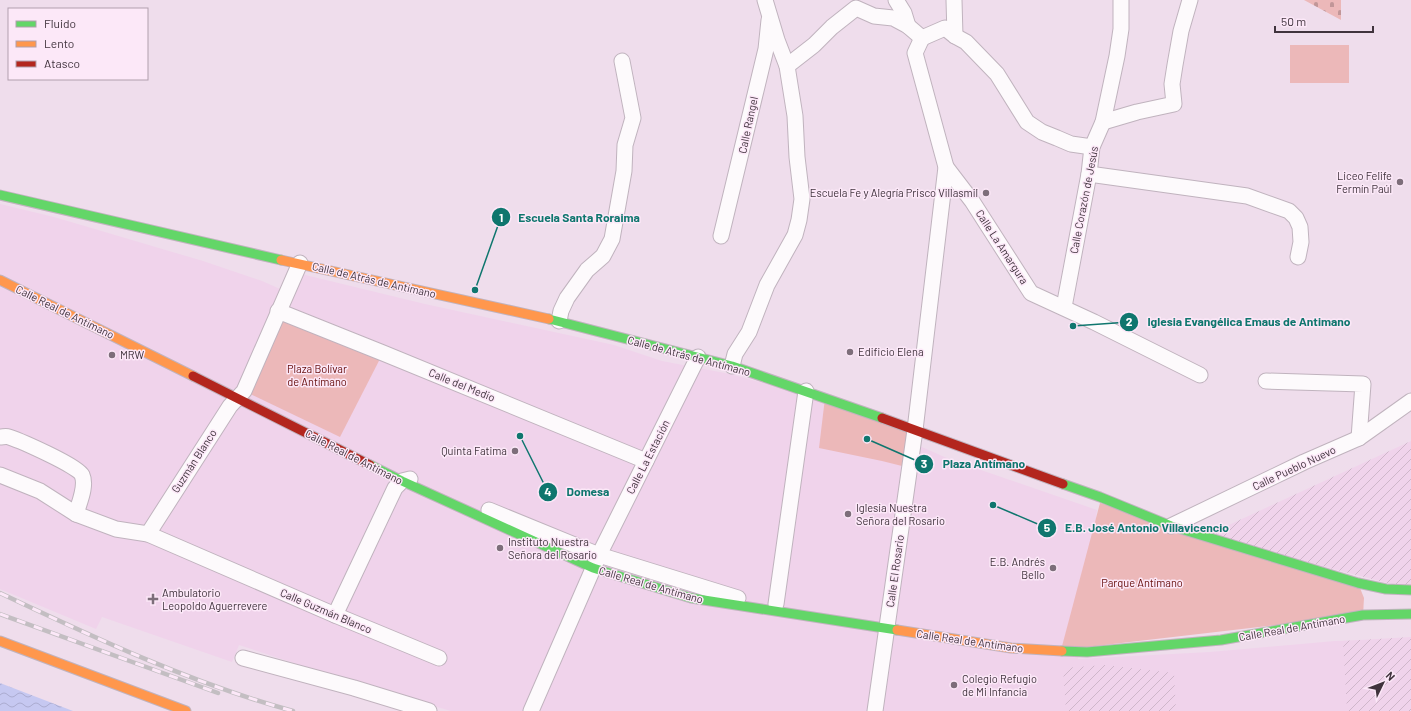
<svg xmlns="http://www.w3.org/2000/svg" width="1411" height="711" font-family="Barlow,sans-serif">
  <defs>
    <pattern id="industrial-furrows" width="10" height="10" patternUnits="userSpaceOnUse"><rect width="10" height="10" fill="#f0d3eb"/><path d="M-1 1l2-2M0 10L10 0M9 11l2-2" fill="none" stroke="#cfb6ca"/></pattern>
    <pattern id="cemetery-stones" width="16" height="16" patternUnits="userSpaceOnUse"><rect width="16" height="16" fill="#ecb8b9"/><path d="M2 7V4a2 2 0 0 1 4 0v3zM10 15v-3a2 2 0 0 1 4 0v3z" fill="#c19698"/></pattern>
    <pattern id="water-waves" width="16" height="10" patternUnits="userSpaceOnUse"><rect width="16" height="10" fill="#c6c8f1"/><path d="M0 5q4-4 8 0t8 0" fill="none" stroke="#abacd0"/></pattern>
  </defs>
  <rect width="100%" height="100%" fill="#efddec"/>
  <path fill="#f0d3eb" d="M0,204L54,217L203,261L262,281L287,292L297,273L425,304L614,345L662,361L730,374L797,392L949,459L1097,510L1078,659L1210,652L1335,641L1378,640L1411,711H451L361,685L239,645L232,662L102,617L96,629L0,589Z"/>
  <g fill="url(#industrial-furrows)">
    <path d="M1411,441V589L1205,536Z"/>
    <path d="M1411,637V711H1347L1343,641Z"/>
    <path d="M1105,665L1174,673L1176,711H1066L1063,668Z"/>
  </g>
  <g fill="#ecb8b9">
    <rect x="1290" y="45" width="59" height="38"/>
    <path d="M278,311L383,353L340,437L244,391Z"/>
    <path d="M825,398L915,430L910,468L882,461L819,448Z"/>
    <path d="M1100,503L1358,583L1364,598L1363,615L1061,650Z"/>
  </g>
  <path fill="url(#cemetery-stones)" d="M1304,0H1341V20Z"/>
  <path fill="url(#water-waves)" d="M0,683L73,711H0Z"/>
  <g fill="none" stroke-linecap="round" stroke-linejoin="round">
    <g stroke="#c0b3be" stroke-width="17">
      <g id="street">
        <path d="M896,0L904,13L908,26"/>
        <path d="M954,0L955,36"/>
        <path d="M922,38L945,28L955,36L966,42L997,74L1027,122L1042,132L1057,138L1071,144L1092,147"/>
        <path d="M787,66L814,45L832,27L856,8L874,16L893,18L908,26L922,38"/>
        <path d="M1103,122L1137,112L1174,104L1172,84L1175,65L1181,31L1190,0"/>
        <path d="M946,167L972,201L1031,293L1094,322L1200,375"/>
        <path d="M1089,174L1247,196L1289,211L1296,218L1300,227L1301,242L1298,257"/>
        <path d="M721,236L766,49L769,20"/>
        <path d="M1064,307L1089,174L1092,147L1103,122L1117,56L1121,29V0"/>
        <path d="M278,311L383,353L646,461"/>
        <path d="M559,321L561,311L567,298L587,270L603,256L612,239L624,171L625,145L633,118L622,61"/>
        <path d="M732,366L735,354L749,332L767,285L795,235L799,220L802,199L797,157L795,116L787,66L777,40L765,0"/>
        <path d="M1266,381L1363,384L1359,438"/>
        <path d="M0,437C3,437 6,436 9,437C21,441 78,466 82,475C87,486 79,503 76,514"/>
        <path d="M0,475L40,491L76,514L116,529L148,534L335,615L439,658"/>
        <path d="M489,510L599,555L738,598"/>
        <path d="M1171,526L1304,462L1359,438L1411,401"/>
        <path d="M148,534L230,406L244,391L300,263"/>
        <path d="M776,604L806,391"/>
        <path d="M335,615L395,488L402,481L410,479"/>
        <path d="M243,658L354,688L429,711"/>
        <path d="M531,711L599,555L698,357"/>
        <path d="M875,711L915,430L946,167L915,53L922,38"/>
      </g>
    </g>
    <g stroke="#c0b3be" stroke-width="11">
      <g id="fast">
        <path d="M0,195L281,260"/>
        <path d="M549,319L732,366L882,418"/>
        <path d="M370,465L402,481L593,568L691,598L897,630"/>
        <path d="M1063,484L1100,497L1171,526L1358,583L1386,589L1411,590"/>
        <path d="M1062,651L1087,652L1221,640L1363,615L1411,614"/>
      </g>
    </g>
    <g stroke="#c0b3be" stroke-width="11">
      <g id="slow">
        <path d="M281,260L549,319"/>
        <path d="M0,280L193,376"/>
        <path d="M897,630L1011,648L1062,651"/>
        <path d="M0,641L186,711"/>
      </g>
    </g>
    <g stroke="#c0b3be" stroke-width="11">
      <g id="jam">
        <path d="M193,376L370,465"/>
        <path d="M882,418L1063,484"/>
      </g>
    </g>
    <use href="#street" stroke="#fdfafc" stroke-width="15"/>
    <use href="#fast" stroke="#63d668" stroke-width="9"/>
    <use href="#slow" stroke="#ff974d" stroke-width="9"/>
    <use href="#jam" stroke="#b3261e" stroke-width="9"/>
    <g stroke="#c3bec2" stroke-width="4.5">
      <g id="rail">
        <path d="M0,593C95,638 191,683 293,711"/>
        <path d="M0,614L218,693"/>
      </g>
    </g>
    <use href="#rail" stroke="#fce8f8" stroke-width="3" stroke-dasharray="9" stroke-linecap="butt"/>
  </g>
  <g fill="#7d6e7a" stroke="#fce8f8" stroke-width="1.5">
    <circle cx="1400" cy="182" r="4"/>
    <circle cx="986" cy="193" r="4"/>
    <circle cx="850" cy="352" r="4"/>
    <circle cx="112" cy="355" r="4"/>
    <circle cx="515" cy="451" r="4"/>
    <circle cx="848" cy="514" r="4"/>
    <circle cx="500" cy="548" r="4"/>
    <circle cx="1053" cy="568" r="4"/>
    <path d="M151 593h4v4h4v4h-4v4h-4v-4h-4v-4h4z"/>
    <circle cx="954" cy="685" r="4"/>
  </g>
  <g text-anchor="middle" stroke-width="3" stroke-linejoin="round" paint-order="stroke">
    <g font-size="11" fill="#40333d" stroke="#fce8f8">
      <text transform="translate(748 125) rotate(-78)" y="4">Calle Rangel</text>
      <text transform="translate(1084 200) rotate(-79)" y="4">Calle Corazón de Jesús</text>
      <text transform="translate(1002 247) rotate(57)" y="4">Calle La Amargura</text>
      <text transform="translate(374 280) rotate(13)" y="4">Calle de Atrás de Antímano</text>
      <text transform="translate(65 312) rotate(26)" y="4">Calle Real de Antímano</text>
      <text transform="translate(689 356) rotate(15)" y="4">Calle de Atrás de Antímano</text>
      <text transform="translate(462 385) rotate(22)" y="4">Calle del Medio</text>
      <text transform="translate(354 457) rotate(27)" y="4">Calle Real de Antímano</text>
      <text transform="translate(648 457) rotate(-63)" y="4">Calle La Estación</text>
      <text transform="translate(194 461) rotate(-57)" y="4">Guzmán Blanco</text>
      <text transform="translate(1294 468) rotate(-25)" y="4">Calle Pueblo Nuevo</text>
      <text transform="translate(895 571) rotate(-82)" y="4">Calle El Rosario</text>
      <text transform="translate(651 585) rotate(16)" y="4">Calle Real de Antímano</text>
      <text transform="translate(326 611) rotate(23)" y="4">Calle Guzmán Blanco</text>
      <text transform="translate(1292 628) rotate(-10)" y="4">Calle Real de Antímano</text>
      <text transform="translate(970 641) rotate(8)" y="4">Calle Real de Antímano</text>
    </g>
    <g font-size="11" fill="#40333d" stroke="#fce8f8" text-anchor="start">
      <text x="1392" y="180" text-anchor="end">Liceo Felife<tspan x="1392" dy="13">Fermín Paúl</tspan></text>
      <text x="978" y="197" text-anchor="end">Escuela Fe y Alegría Prisco Villasmil</text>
      <text x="858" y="356">Edificio Elena</text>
      <text x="120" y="359">MRW</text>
      <text x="507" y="455" text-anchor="end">Quinta Fatima</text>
      <text x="856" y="512">Iglesia Nuestra<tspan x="856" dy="13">Señora del Rosario</tspan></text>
      <text x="508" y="546">Instituto Nuestra<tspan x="508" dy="13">Señora del Rosario</tspan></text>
      <text x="1045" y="566" text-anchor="end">E.B. Andrés<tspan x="1045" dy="13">Bello</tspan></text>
      <text x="162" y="597">Ambulatorio<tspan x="162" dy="13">Leopoldo Aguerrevere</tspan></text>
      <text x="962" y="683">Colegio Refugio<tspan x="962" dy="13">de Mi Infancia</tspan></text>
    </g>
    <g font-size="11" fill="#650b09" stroke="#fce8f8">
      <text x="317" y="373">Plaza Bolívar<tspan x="317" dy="13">de Antímano</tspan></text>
      <text x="1142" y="587">Parque Antímano</text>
    </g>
  </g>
  <path fill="none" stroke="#0f766e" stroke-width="1.5" d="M475 290L501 217M1073 326L1129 322M867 439L924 464M520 436L548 492M993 505L1047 528"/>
  <g fill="#0f766e" stroke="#fce8f8" stroke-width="1.5">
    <circle cx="475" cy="290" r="4"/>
    <circle cx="1073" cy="326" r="4"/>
    <circle cx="867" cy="439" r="4"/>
    <circle cx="520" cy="436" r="4"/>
    <circle cx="993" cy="505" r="4"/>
    <circle cx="501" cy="217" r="10"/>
    <circle cx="1129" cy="322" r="10"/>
    <circle cx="924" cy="464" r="10"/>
    <circle cx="548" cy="492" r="10"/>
    <circle cx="1047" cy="528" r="10"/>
  </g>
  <g font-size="12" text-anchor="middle" font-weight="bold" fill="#fff">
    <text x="501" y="222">1</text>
    <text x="1129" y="326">2</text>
    <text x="924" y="468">3</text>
    <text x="548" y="496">4</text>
    <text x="1047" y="532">5</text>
  </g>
  <g font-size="12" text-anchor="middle" font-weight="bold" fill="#0f766e" stroke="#fce8f8" stroke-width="3" stroke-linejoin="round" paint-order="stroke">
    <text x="579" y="222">Escuela Santa Roraima</text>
    <text x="1249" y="326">Iglesia Evangélica Emaus de Antimano</text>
    <text x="984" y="468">Plaza Antímano</text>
    <text x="588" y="496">Domesa</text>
    <text x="1147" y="532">E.B. José Antonio Villavicencio</text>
  </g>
  <rect x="8" y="8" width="140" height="72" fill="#fce8f8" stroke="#b1a0ad"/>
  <rect x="16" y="21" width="20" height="6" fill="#63d668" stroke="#b1a0ad"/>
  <text x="44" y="28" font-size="12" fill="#40333d">Fluido</text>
  <rect x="16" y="41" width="20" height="6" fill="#ff974d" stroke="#b1a0ad"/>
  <text x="44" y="48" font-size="12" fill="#40333d">Lento</text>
  <rect x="16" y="61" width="20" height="6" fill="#b3261e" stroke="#b1a0ad"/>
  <text x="44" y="68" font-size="12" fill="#40333d">Atasco</text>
  <g transform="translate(1383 683) rotate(47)" stroke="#fce8f8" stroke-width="3" paint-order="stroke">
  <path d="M0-3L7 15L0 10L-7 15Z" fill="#40333d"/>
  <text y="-6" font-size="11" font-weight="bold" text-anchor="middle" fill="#40333d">N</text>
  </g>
  <path d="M1275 26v6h98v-6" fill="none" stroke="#40333d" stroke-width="2"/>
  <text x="1281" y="26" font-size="12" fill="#40333d" stroke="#fce8f8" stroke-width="3" paint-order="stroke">50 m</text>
</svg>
